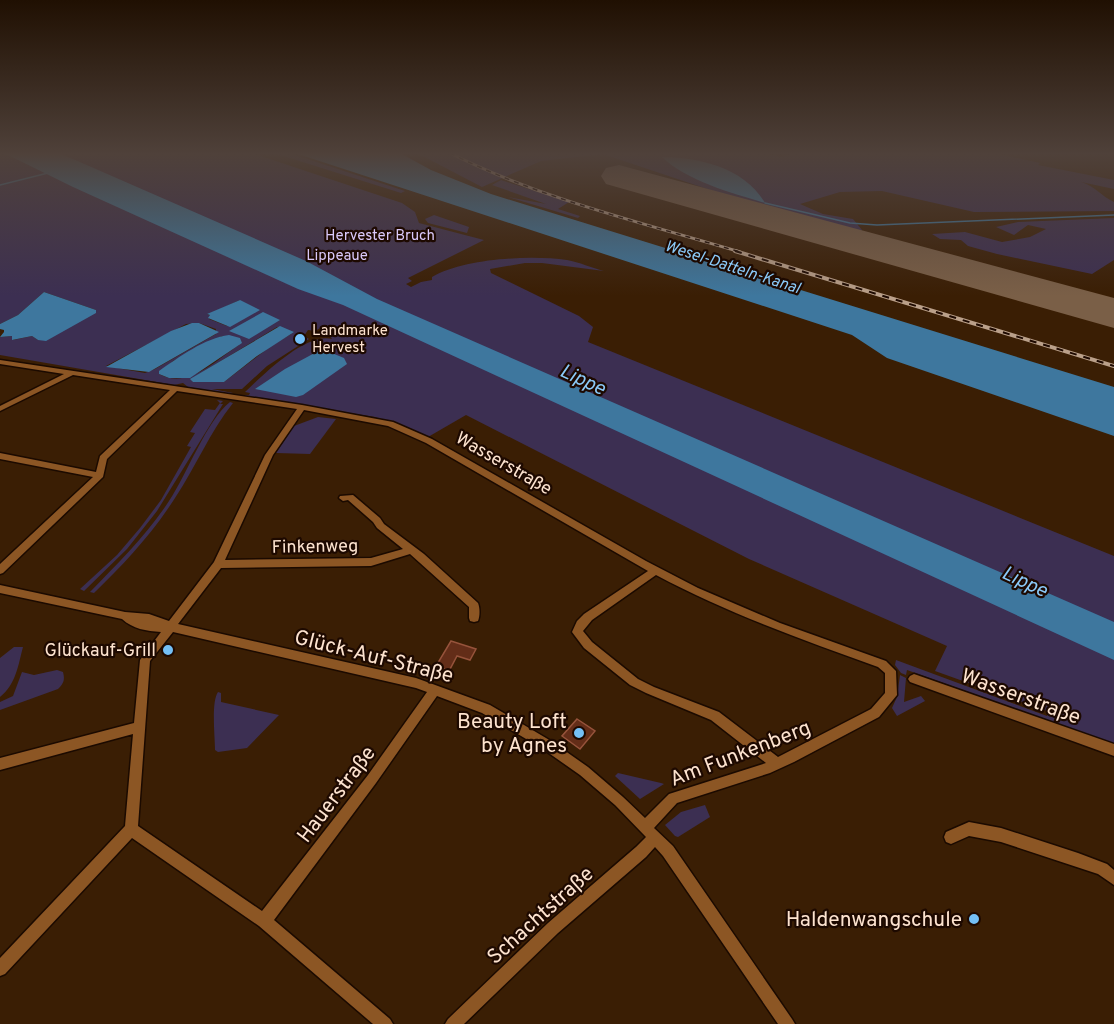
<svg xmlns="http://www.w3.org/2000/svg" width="1114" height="1024" font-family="Overpass,sans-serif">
  <rect width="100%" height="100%" fill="#3a1e04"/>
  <g fill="#3c2f52" fill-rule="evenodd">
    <path d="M0,153H252L402,203L415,212L419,223L484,240L408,278L412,281L406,284L411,287L421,282L432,280V277C465,258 531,255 567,260C579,262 592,268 604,271L542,263H525L490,269L491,273L579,316L593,327L588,342L1114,556V744L907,670L906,675L901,673L895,665L896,660L1047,716V711L935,671L947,646L749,559L466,415L428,437L375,417L236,395H249L250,393L245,392C263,375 306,332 332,339L322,327L315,331L308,330L304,336L309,339L267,366L242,389H212L233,393L231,394L188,387L183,383L174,385L0,355V337L12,336L13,340L32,336L38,340L96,310L44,292L18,315L0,324ZM240,300L227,326L209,319L210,315H207ZM199,323L216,329V334L155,369L145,373L106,366L186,324ZM277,327L291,334L271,346L224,382H193L191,379ZM222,336L239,345C216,360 188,390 159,374L173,361Z"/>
    <path d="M274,153H289L405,191L401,193Z"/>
    <path d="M417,153H760L782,157L794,153H994L1040,163L1038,165L1114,180V189L1081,182C1095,186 1101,196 1114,202V211L974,212L882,191L840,192L800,204L823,214L853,219L862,230L860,232L752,204L603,154L541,161L482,187Z"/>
    <path d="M501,180L569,202L558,209L580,216L578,218L508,197L546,204L492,185Z"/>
    <path d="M434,215L469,227L467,233L428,223L425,219Z"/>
    <path d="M1114,218V260L1092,274L997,254L968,246L961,240L940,239L932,234L965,232L1002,242L1030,237L1046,229L1028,225L1014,235L996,227L1018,222Z"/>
    <path d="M217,400L223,401L220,404H223L157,511L127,549L84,591L80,589L117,555L140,528L161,500L191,447L187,446L195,433L190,432L205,409L215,410L220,403Z"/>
    <path d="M230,402L233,403C210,432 196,466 175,498C152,534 124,564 94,593L90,592C118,563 147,535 169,501C187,474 207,420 230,402Z"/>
    <path d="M318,417L336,419L310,454L276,453L294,426Z"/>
    <path d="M14,647H23C18,666 16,684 0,697V658Z"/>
    <path d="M57,670L63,672C65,680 64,683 58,689L0,710V702L13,696L22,672L34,675Z"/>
    <path d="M900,675L906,678L904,702L921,696L925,701L897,716L892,708L897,697Z"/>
    <path d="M218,692L221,693V702L279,715L247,748L218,752L215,750C215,737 211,702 218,692Z"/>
    <path d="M618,773L661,783L664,784L640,799L615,776Z"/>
    <path d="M705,805L710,817L678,837L675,836L665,825L681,812Z"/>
  </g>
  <g fill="#3e779e">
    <path d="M4,153H57L73,159L306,261L377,299L1114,622V660L343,305L298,289L73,187Z"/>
    <path d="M295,153H400L431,170L491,194L1114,387V436L887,358L852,335Z"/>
    <path d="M662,157C699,157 745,168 765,203C732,193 687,181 662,157Z"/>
    <path d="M44,292L96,310V313L46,341L38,340L32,336L12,340V336L0,337L4,332V330L0,329V324L18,315Z"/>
    <path d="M240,300L260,310L230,327L208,318L210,315L207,314Z"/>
    <path d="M263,312L280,320L249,339L229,331Z"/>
    <path d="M192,323H199L219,332L149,372L106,367L171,331Z"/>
    <path d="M280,326L294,332L257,356L224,382H193L190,379Z"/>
    <path d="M229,335L240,338L242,343L190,378H169L159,374V371C179,357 205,338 229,335Z"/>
    <path d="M322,349L344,358L347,364L303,395L296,397L255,389L285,369Z"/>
  </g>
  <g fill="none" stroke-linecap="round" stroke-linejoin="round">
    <g stroke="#3e779e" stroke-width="1.5">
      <path d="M0,185L48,173"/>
      <path d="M765,203L850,223L877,225L1114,215"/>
    </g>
    <path fill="#7a5f47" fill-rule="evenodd" d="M619,165L1114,298V328L606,184L601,176L606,168Z"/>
  </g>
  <g fill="#632d18" stroke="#96533b" stroke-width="1.5">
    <path d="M451,641L476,649L470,660L457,656L449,671L436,666Z"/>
    <path d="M577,719L595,731L580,749L562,736Z"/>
  </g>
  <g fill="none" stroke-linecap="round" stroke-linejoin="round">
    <g stroke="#1b0a00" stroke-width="3">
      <g id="minor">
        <path d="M0,360L302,405L393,422L432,439L646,561L698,588L780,623L886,661L896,671L897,695L879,717L794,762L770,773L677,803L654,828L673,846L792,1019L795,1024H778L663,856L655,847L646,857L558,933L464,1024H445L448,1019L548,923L636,847L646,837L615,805L580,775L543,749L482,713L437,696L376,783L274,920L390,1019L393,1024H373L259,926L132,838L5,974L0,976V958L125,826L133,734L0,770V758L134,723L140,660L161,632C146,631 133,629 122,619L0,593V585L125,612L149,614L169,621L214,562L265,455L297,409L177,391L107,459L103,477L3,573L0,574V564L93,477L0,459V453L96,472L100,456L170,390L73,375L0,411V406L64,374L0,364ZM304,410L388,426L426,443L648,571L584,614L577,621L572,632L584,648L630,685L646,693L711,720L766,763L669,794L645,818L623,797L588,767L551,741L490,705L416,678L178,624L221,568L371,566L410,554L469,607V618L470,621L474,622L478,621C480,616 480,608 478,603L424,554L384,524L380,518L353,495L340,496L339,498L343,501L348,500L373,522L377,528L403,549L371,558L225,560L273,455ZM656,575C727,613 803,640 878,667L885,673V693L871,709L778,757L719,712L654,687L638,679L592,642L583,631L592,620ZM173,632L416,688L427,692L368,775L262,911L138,826L150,661Z"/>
        <path d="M914,674L1114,744V756L910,682L908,679L910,676Z"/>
        <path d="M969,822L1001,828L1078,853L1107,864L1114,870V885L1098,874L1001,842L969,836L951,844L946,842L944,837L946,832Z"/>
      </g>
    </g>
    <use href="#minor" fill="#8c5624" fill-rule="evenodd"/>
    <g stroke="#baa08a" stroke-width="3">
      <path id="rail-far1" d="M450,153C541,199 643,223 740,252"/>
    </g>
    <g stroke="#baa08a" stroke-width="4">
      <path id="rail" d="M735,251L1114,366"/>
    </g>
    <use href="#rail-far1" stroke="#1d0900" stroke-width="1.5" stroke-dasharray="5" stroke-linecap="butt"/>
    <use href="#rail" stroke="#1d0900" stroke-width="2" stroke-dasharray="7" stroke-linecap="butt"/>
  </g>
  <linearGradient id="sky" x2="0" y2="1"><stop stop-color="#201002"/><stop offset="0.52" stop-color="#4f413a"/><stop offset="1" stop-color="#4f413a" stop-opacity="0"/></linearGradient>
  <rect width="1114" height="296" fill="url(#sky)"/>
  <g fill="#74c0f6" stroke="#1d0900" stroke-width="2">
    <circle cx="300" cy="339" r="6"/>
    <circle cx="168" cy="650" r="6"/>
    <circle cx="579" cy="733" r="6"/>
    <circle cx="974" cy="919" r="6"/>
  </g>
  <g text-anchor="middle" stroke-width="4.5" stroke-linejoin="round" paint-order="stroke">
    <g font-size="15" fill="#dac9fa" stroke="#1d0900">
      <text x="380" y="240">Hervester Bruch</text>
      <text x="337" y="260">Lippeaue</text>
    </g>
    <g font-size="15" fill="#fde3cf" stroke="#1d0900" text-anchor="start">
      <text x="312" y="335">Landmarke<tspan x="312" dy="17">Hervest</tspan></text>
    </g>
    <g font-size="16" font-style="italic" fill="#8bcaf8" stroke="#1d0900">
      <text transform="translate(733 266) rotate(18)" y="6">Wesel-Datteln-Kanal</text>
    </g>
    <g font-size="18" fill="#fde3cf" stroke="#1d0900">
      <text transform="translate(504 463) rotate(30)" y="6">Wasserstraße</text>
      <text transform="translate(315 546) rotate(-1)" y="6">Finkenweg</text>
    </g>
    <g font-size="18" fill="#fde3cf" stroke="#1d0900" text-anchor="end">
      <text x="156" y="656">Glückauf-Grill</text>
    </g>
    <g font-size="20" font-style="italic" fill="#8bcaf8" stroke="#1d0900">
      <text transform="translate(583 379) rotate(25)" y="7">Lippe</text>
      <text transform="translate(1025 581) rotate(25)" y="7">Lippe</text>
    </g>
    <g font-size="21" fill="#fde3cf" stroke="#1d0900">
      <text transform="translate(374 656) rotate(14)" y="7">Glück-Auf-Straße</text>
      <text transform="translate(1021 696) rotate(20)" y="7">Wasserstraße</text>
      <text transform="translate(740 753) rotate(-21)" y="7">Am Funkenberg</text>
      <text transform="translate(336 794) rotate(-53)" y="7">Hauerstraße</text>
      <text transform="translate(540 915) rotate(-42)" y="7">Schachtstraße</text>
    </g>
    <g font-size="21" fill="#fde3cf" stroke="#1d0900" text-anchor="end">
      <text x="567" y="728">Beauty Loft<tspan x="567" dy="24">by Agnes</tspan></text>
      <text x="962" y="926">Haldenwangschule</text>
    </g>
  </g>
</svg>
